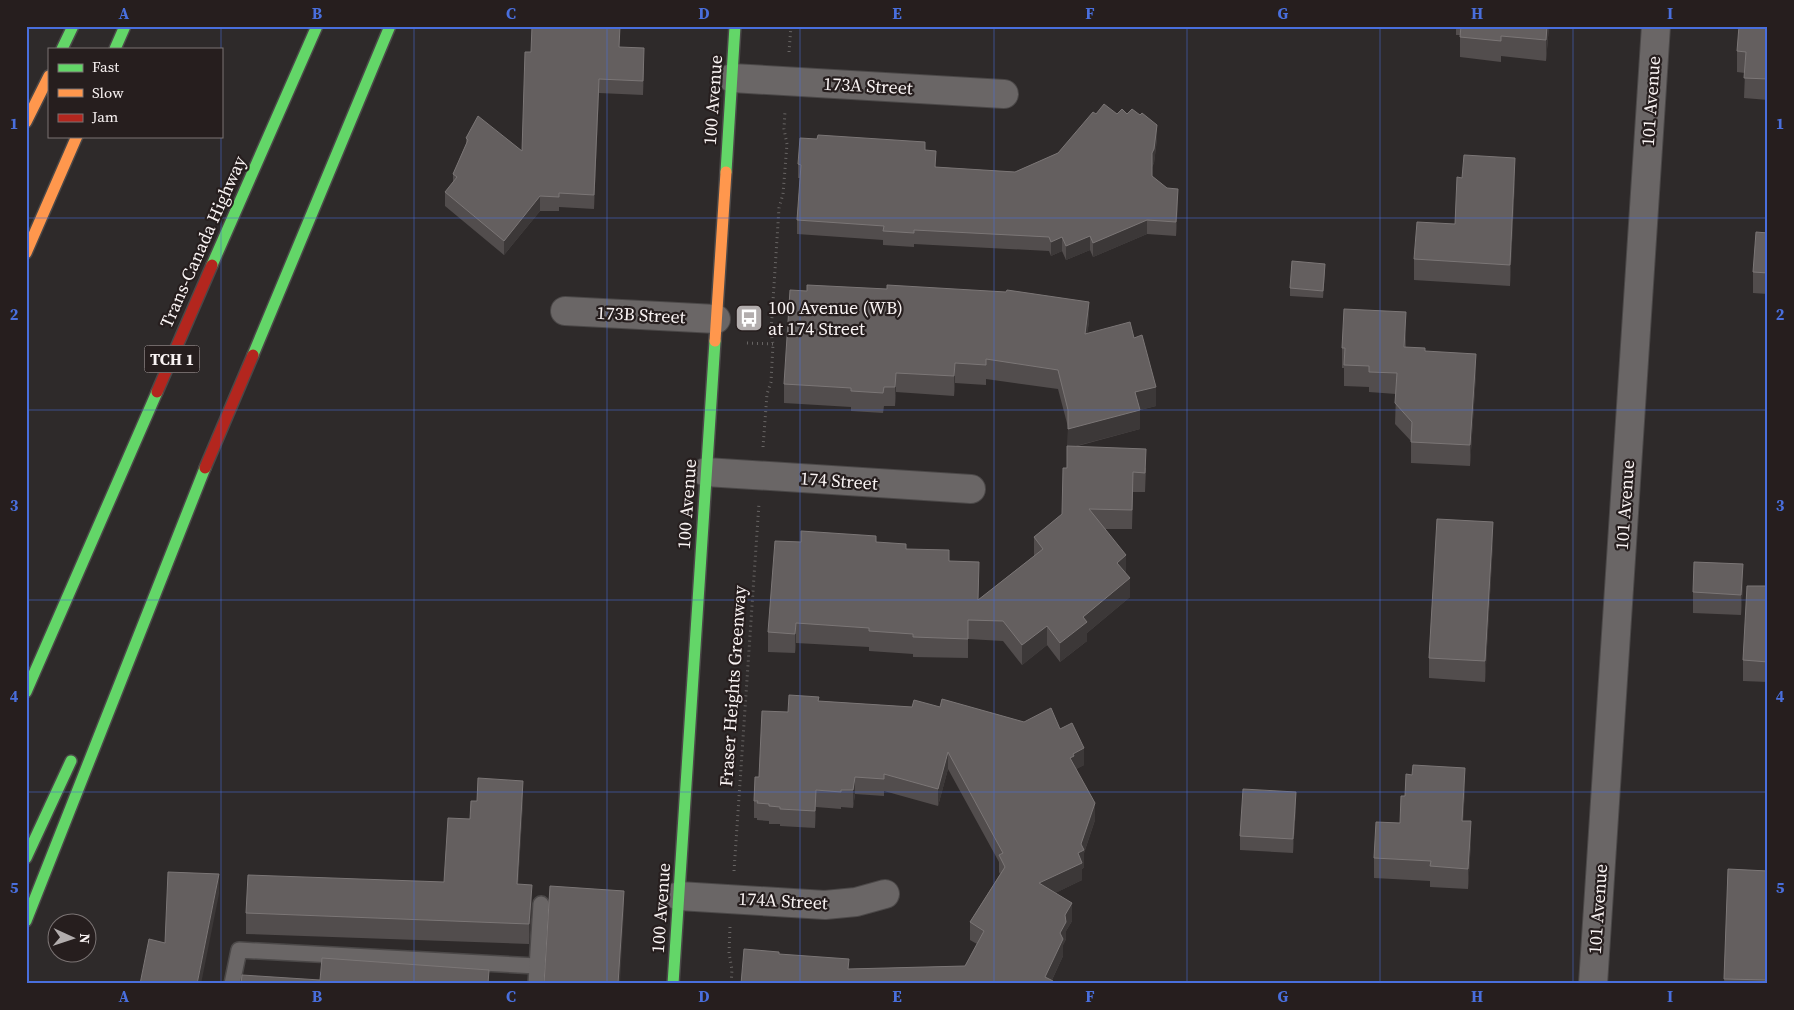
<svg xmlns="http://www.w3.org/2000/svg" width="1794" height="1010" font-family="'Source Serif 4',serif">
  <rect width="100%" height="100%" fill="#2e2a2a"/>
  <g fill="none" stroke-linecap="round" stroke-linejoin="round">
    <g stroke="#4b4848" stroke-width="18">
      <g id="lane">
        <path d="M232,984L239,950L537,966"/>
        <path d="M536,984L541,904"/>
      </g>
    </g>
    <g stroke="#4b4848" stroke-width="30">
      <g id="street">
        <path d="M732,78L1004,94"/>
        <path d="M565,311L716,319"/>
        <path d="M706,472L971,489"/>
        <path d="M679,896L825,905L856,902L885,894"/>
        <path d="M1593,984L1656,26"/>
      </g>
    </g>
    <g stroke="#4b4848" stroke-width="14">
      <g id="fast">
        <path d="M62,49L73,26"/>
        <path d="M115,49L125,26"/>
        <path d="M726,172L735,26"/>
        <path d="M212,265L317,26"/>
        <path d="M253,355L390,26"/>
        <path d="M26,692L157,392"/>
        <path d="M26,858L71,761"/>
        <path d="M26,921L205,468"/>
        <path d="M673,984L715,341"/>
      </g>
    </g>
    <g stroke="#4b4848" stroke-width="14">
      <g id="slow">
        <path d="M26,122L49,76"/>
        <path d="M26,253L77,136"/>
        <path d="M715,341L726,172"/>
      </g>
    </g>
    <g stroke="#4b4848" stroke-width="14">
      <g id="jam">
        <path d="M157,392L212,265"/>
        <path d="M205,468L253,355"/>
      </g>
    </g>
    <g stroke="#686564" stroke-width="3" stroke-dasharray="1 4" stroke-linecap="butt">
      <path d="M789,52L791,26"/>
      <path d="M747,343L773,344"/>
      <path d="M763,447L767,394L771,382L773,344L771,332L779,208L783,194L787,144L784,129L785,111"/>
      <path d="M734,871L759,503"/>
      <path d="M730,927L729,953L732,970L731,984"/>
    </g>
    <use href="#lane" stroke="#6a6666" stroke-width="15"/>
    <use href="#street" stroke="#6a6666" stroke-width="28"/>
    <use href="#fast" stroke="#63d668" stroke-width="11"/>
    <use href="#slow" stroke="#ff974d" stroke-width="11"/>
    <use href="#jam" stroke="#b3261e" stroke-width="11"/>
  </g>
  <g fill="#524d4d">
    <path d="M1456,26H1549L1546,61L1501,56V62L1460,57V35H1456Z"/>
    <path d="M1768,26V100L1744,98L1745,73L1737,72V51Z"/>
    <path d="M620,47L644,62L643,95L599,93L594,209L559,207V211H540L504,255L445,206V192L453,183V174L466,144V138L522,151L531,52Z"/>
    <path d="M1096,114H1117L1157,139L1154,163L1152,167V176L1178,203L1176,236L1147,234L1093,257L1090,250L1066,260L1062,251L1051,256L1049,251L914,244V247L883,245V240L797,234V220L800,178H798V164L817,139L925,150L936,167L1015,172L1058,153Z"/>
    <path d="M1462,178L1515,179L1510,286L1414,280V259L1455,224Z"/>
    <path d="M1768,233V294L1753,293V272Z"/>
    <path d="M1325,271L1323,298L1290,296V288Z"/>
    <path d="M1089,322L1087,333L1134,338L1156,406L1140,410V429L1074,447L1146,468L1145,492H1133L1132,529H1105L1126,574L1130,597L1087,633V641L1060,662L1047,645L1022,665L1003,641L968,639V658L913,657V654L869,651V647L796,643L795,653L768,652V632L801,542H876L906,549L949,561L978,600L1034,556V537L1062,514L1067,468L1068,427L1058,389L986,379V385L955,383L954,396L896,392L895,406H884L883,413L851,411V407L784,403V384Z"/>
    <path d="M1406,333V347L1425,351L1476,374L1470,466L1411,463V441L1395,424L1396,394L1369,392V387L1344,386V368H1342V348Z"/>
    <path d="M1493,543L1485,682L1429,678V658Z"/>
    <path d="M1743,584L1741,615L1693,613V592Z"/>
    <path d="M1768,586V682L1743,681V660Z"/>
    <path d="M819,701L912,707H940L1024,722L1060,729L1084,765L1076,769L1095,820L1084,853V867L1082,869V880L1055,893L1072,921L1066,931V939L1063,945V956L1052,980L1053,984H741L779,954L849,969L965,966L977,944L970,940V922L1000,874L999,872V862L948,769L938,806L884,791V796L855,794L853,808L841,807V809L816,807L815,828L780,826V824H769V821L757,820V818H754V801L759,777L788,712Z"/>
    <path d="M1465,789L1463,821L1471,842L1468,889L1430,887V881L1374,878V858L1400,823L1405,796Z"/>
    <path d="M477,801L523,802L518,884L532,905L529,944L246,934V913L444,882Z"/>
    <path d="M1296,806L1293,853L1240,850V836Z"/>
    <path d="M1728,869L1768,871V984H1724Z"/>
  </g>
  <g fill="#3c3838">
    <path d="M1547,26H1549L1546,61V40Z"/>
    <path d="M644,48V62L643,95V81Z"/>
    <path d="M599,79V93L594,209V195Z"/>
    <path d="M1157,125V139L1154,163L1152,167V153Z"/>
    <path d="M1515,158V179L1510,286V265Z"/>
    <path d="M1178,189V203L1176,236V222Z"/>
    <path d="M540,196V211L504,255V241Z"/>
    <path d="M1147,220V234L1093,257V243Z"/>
    <path d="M1090,236V250L1066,260V246Z"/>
    <path d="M1062,237V251L1051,256V242Z"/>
    <path d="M1089,302V322L1085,353V334Z"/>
    <path d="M1406,312V333L1404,367V347Z"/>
    <path d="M1476,354V374L1470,466V445Z"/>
    <path d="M955,363V383L954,396V376Z"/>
    <path d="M896,373V392L895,406V387Z"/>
    <path d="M1156,387V406L1140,410V429L1068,448V429L1135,392Z"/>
    <path d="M1493,522V543L1485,682V661Z"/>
    <path d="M1126,555V574L1117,563Z"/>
    <path d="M1743,564V584L1741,615V595Z"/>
    <path d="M1130,578V597L1087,633V641L1060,662V643L1083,617Z"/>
    <path d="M796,623V643L795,653V634Z"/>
    <path d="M1047,626V645L1022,665V645Z"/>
    <path d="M1084,748V765L1074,770L1070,758L1073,754Z"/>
    <path d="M948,752V769L938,806V789Z"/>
    <path d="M1465,768V789L1462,842V821Z"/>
    <path d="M855,777V794L853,808V790Z"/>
    <path d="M523,781V802L517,904V884Z"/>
    <path d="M816,790V807L815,828V811Z"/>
    <path d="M1296,792V806L1293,853V839Z"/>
    <path d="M1095,803V820L1084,853V867L1082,869V880L1039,901V883L1078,853Z"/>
    <path d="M1471,821V842L1468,889V869Z"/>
    <path d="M219,874V894L201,984H197Z"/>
    <path d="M532,885V905L529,944V924Z"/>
    <path d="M624,891V911L620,984H618Z"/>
    <path d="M1072,903V921L1066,931V939L1063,945V956L1050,984L1045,977L1065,915Z"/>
  </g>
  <g fill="#645f5f" stroke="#7b7676">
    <path d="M532,26H620L619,47L644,48L643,81L599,79L594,195L559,193V197L540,196L504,241L445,192L457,177L453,174L468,140L466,138L478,116L522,151L525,52H531Z"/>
    <path d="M1461,26H1547L1546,40L1501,36V41L1460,37Z"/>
    <path d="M1739,26H1768V79L1744,78L1746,52L1737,51Z"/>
    <path d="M1104,104L1117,114L1122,109L1127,114L1132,109L1140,115L1142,113L1157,125L1154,149L1152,153V176L1167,188L1178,189L1176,222L1147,220L1093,243L1090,236L1066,246L1062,237L1051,242L1049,237L914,230V233L883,231L884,226L797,220L801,165L798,164L800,138L817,139L818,135L925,142V150L936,151L935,167L1015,172L1058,153L1093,112L1096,114Z"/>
    <path d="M1464,155L1515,158L1510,265L1414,259L1417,222L1455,224L1457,177L1462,178Z"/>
    <path d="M1756,232L1768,233V273L1753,272Z"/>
    <path d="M1292,261L1325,264L1323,291L1290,288Z"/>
    <path d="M807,285L887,289V285L1006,292L1007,290L1089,302L1085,334L1130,322L1134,338L1142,335L1156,387L1135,392L1140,410L1068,429V410L1058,370L986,359V365L955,363L954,376L896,373L895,387H884L883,393L851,391V388L784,384L790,290L807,291Z"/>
    <path d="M1344,309L1406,312L1404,347L1425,348V351L1476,354L1470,445L1411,442L1412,422L1395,403L1397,373L1369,372V366L1344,365L1345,348H1342Z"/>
    <path d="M1067,446L1146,449L1145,473L1133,472L1132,510L1089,509L1126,555L1117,563L1130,578L1083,617L1087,622L1060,643L1047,626L1022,645L1003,621L968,620V639L913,637V634L869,631V628L796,623L795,634L768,632L775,541L801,542V531L876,536V542L906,544V549L949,550V561L979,562L978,600L1043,549L1034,537L1062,514L1063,468H1067Z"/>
    <path d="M1437,519L1493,522L1485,661L1429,658Z"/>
    <path d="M1694,562L1743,564L1741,595L1693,592Z"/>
    <path d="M1747,586H1768V662L1743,660Z"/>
    <path d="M789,695L819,697L818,701L912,707L914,700L940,707L942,699L1024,722L1051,708L1060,729L1072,723L1084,748L1073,754L1074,756L1070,758L1095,803L1081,844L1084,850L1078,853L1082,863L1039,883L1072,903L1065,915L1066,922L1060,933L1063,939L1045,977L1053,981L1051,984H741L744,949L779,952V954L849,959L848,969L965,966L984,931L970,922L1005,867L999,855L1003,853L948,752L938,789L884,774V779L855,777L853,790H841V792L816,790L815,811L780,809V807L769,806V804L757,803L758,801H754L755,777H759L762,711L788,712Z"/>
    <path d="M1413,765L1465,768L1462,821H1471L1468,869L1430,866L1431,861L1374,858L1376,822L1400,823L1401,796H1405L1406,774L1412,775Z"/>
    <path d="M478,778L523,781L517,884L532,885L529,924L246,913L248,875L444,882L448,818L470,819L471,801H477Z"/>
    <path d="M1243,789L1296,792L1293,839L1240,836Z"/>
    <path d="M1728,869L1768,871V980L1724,979Z"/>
    <path d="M168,872L219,874L197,984H140L149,939L165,943Z"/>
    <path d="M550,886L624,891L618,984H544Z"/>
    <path d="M322,958L489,970L488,984H241L242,975L320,980Z"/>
  </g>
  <path fill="none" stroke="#496fdd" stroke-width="1" stroke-opacity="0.55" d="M221,26V49M414,26V984M607,26V984M800,26V984M994,26V984M1187,26V984M1380,26V984M1573,26V984M221,136V984M26,218H1768M26,410H1768M26,600H1768M26,792H1768"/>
  <defs>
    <g id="bus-square" transform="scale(1.4375)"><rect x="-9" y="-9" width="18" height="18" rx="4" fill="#b2adad" stroke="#261e1e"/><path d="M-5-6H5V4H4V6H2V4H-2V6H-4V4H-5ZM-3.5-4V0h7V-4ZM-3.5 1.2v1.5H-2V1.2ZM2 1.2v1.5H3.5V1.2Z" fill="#fff"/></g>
  </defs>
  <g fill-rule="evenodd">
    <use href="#bus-square" x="749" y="318"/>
  </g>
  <g text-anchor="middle" stroke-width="4.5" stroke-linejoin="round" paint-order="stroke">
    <rect fill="#261e1e" stroke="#bab3b3" stroke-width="1" x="144.5" y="345.5" width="55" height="27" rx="4"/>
    <g font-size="16" font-weight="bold" fill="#f9f3f3">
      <text x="172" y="365">TCH 1</text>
    </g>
    <g font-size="18" fill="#f9f3f3" stroke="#261e1e">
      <text transform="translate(868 86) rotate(3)" y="6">173A Street</text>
      <text transform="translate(713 100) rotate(-86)" y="6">100 Avenue</text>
      <text transform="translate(1651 101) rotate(-86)" y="6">101 Avenue</text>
      <text transform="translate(203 242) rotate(-66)" y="6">Trans-Canada Highway</text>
      <text transform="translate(641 315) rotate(3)" y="6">173B Street</text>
      <text transform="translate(839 481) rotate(4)" y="6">174 Street</text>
      <text transform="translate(687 504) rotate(-86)" y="6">100 Avenue</text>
      <text transform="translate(1625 505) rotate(-86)" y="6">101 Avenue</text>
      <text transform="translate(733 686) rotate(-86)" y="6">Fraser Heights Greenway</text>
      <text transform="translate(783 901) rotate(3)" y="6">174A Street</text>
      <text transform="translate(661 908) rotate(-86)" y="6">100 Avenue</text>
      <text transform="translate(1598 909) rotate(-86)" y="6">101 Avenue</text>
    </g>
    <g font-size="18" fill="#f9f3f3" stroke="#261e1e" text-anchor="start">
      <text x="768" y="314">100 Avenue (WB)<tspan x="768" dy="21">at 174 Street</tspan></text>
    </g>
  </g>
  <rect width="1794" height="1010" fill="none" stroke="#261e1e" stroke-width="55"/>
  <rect x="48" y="48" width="175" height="90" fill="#261e1e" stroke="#7a7373"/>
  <rect x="58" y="64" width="25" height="8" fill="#63d668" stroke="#7a7373"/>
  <text x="92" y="72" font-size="15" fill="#f9f3f3">Fast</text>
  <rect x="58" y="89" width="25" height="8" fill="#ff974d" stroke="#7a7373"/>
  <text x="92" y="98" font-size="15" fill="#f9f3f3">Slow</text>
  <rect x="58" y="114" width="25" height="8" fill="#b3261e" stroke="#7a7373"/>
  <text x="92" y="122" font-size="15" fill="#f9f3f3">Jam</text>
  <g transform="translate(72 938) rotate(93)"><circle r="24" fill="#261e1e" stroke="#7a7373"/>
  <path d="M0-4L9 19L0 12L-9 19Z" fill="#b2adad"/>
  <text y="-8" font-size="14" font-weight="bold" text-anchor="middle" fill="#f9f3f3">N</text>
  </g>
  <rect x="28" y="28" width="1738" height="954" fill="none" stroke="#496fdd" stroke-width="2"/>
  <g font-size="16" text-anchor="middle" font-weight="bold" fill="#496fdd">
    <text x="124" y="19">A</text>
    <text x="317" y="19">B</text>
    <text x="511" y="19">C</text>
    <text x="704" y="19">D</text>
    <text x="897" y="19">E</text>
    <text x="1090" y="19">F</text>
    <text x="1283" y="19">G</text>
    <text x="1477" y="19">H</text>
    <text x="1670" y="19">I</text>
    <text x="14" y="129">1</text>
    <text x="1780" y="129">1</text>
    <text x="14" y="320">2</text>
    <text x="1780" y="320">2</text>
    <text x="14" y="511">3</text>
    <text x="1780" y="511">3</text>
    <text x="14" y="702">4</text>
    <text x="1780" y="702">4</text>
    <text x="14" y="893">5</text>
    <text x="1780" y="893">5</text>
    <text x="124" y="1002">A</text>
    <text x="317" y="1002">B</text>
    <text x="511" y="1002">C</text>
    <text x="704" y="1002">D</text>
    <text x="897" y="1002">E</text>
    <text x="1090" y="1002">F</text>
    <text x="1283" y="1002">G</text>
    <text x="1477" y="1002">H</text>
    <text x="1670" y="1002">I</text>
  </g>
</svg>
